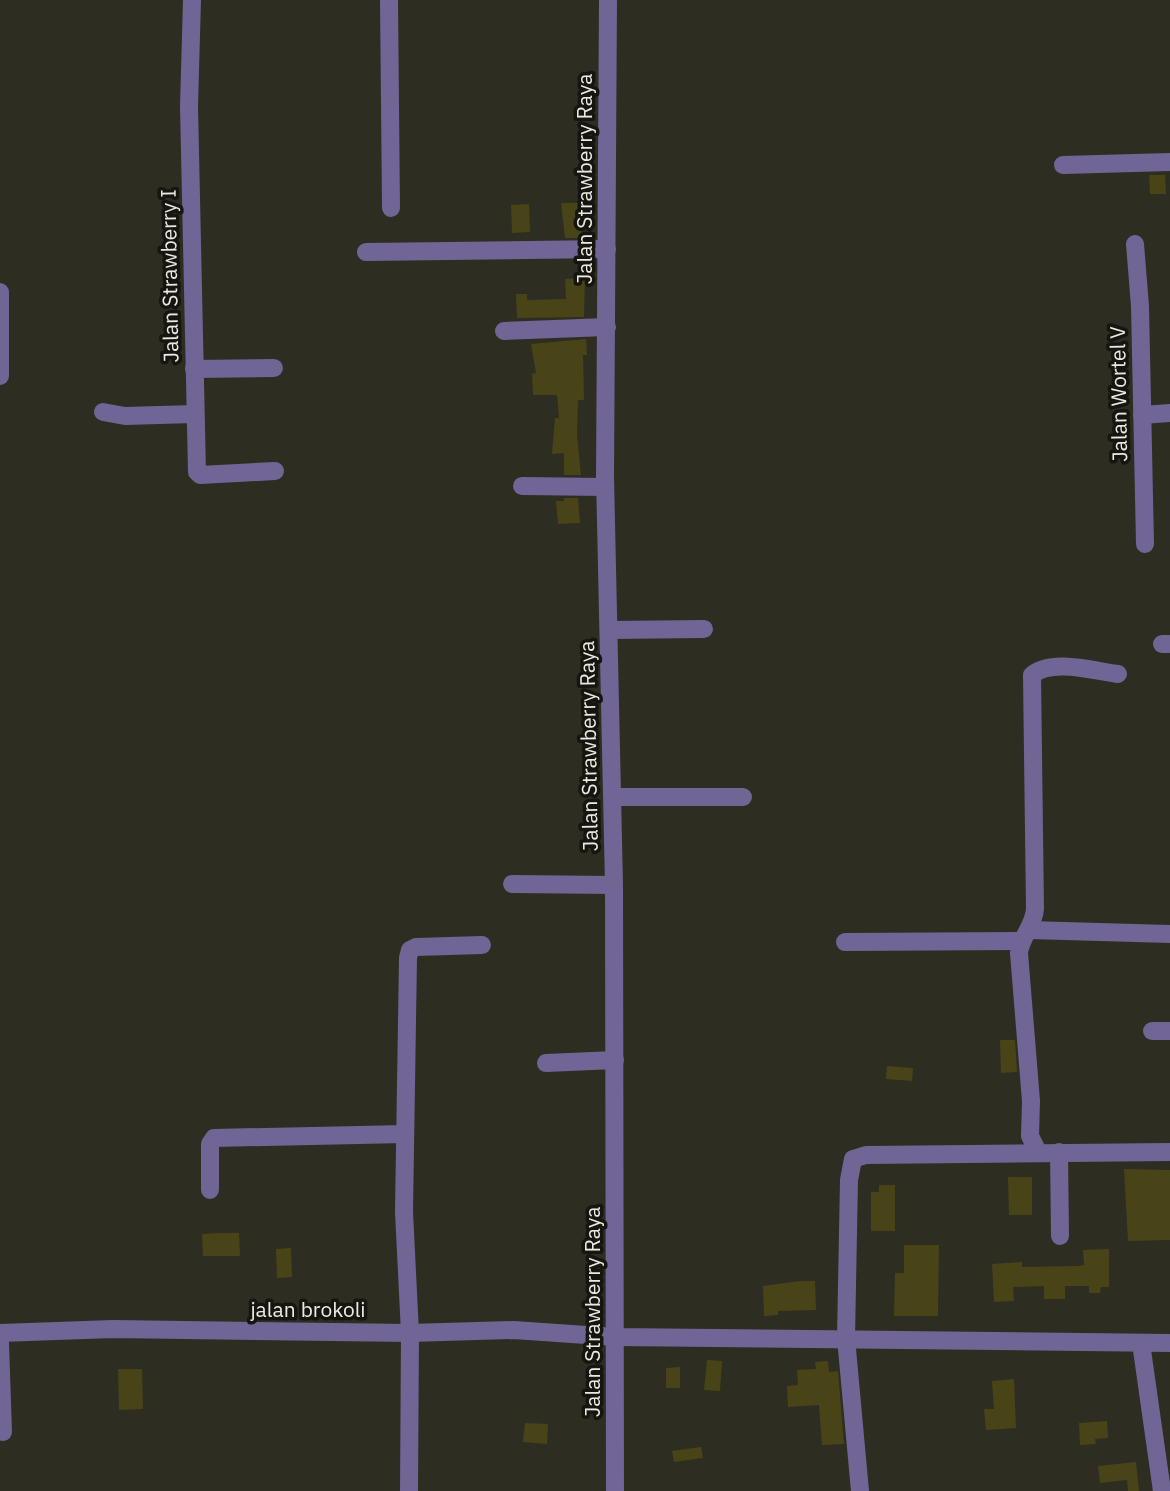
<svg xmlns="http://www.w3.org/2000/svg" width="1170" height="1491" font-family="'IBM Plex Sans',sans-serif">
  <rect width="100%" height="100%" fill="#2e2d21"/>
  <g fill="#484418">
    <path d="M1149,175H1165L1166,194H1150Z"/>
    <path d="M561,203H580L582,238H565Z"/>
    <path d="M529,204L530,232L512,233L511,205Z"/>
    <path d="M585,278L584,317L517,318L516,294H527V300L566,299L565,279Z"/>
    <path d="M586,339L587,355H583L584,400H578L577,435L581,475H564V453L552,454L555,418H559L557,395H533L532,374L536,373L531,344Z"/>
    <path d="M564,498H578L580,523L558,524L556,501H564Z"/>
    <path d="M1000,1040H1015L1017,1072L1001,1073Z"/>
    <path d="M887,1066L913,1068L912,1081L886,1079Z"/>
    <path d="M1124,1169L1170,1170V1240L1128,1241Z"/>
    <path d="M1008,1177H1032V1215H1009Z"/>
    <path d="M879,1185H895V1231H871V1192H879Z"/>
    <path d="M219,1233H239L240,1256H203L202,1234Z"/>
    <path d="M904,1245H939L938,1316H894L895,1273H904Z"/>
    <path d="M291,1248L292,1277L277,1278L276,1249Z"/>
    <path d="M1109,1249V1287H1101L1100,1293H1089V1286H1065V1299H1044V1286L1013,1287L1014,1301L994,1302L992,1264L1022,1262V1267L1078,1266L1084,1265L1083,1250Z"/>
    <path d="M800,1281H815L816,1310L778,1311V1315L764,1316L763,1286Z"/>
    <path d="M707,1360L722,1361L720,1391L704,1390Z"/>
    <path d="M828,1361L829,1372L838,1371L844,1444L822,1445L819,1405L788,1407L787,1386L798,1385L797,1370L816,1369L815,1362Z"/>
    <path d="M680,1367V1388H666V1368Z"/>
    <path d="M118,1369H142L143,1409L119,1410Z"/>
    <path d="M1014,1379L1016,1428L986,1430L984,1409H994L992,1381Z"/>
    <path d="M1107,1421L1108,1438L1095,1439L1096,1444L1080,1445L1079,1423Z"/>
    <path d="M525,1423L548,1424L547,1444L523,1442Z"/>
    <path d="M701,1447L703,1458L674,1462L672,1451Z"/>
    <path d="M1136,1462L1139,1491H1128L1127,1480L1100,1483L1098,1466Z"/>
  </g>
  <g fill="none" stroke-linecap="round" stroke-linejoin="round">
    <g stroke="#706594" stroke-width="18">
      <path d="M192,0L189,106L197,472L200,475L275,471"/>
      <path d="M389,0L391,208"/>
      <path d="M608,0L605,477L614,885L615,1491"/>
      <path d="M1063,165L1170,162"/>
      <path d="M1135,244L1140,306L1145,544"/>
      <path d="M366,252L607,249"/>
      <path d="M0,292V376"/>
      <path d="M504,331L607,327"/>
      <path d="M194,369L274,368"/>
      <path d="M103,412L125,416L194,414"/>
      <path d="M1142,415L1170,413"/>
      <path d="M522,486L605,487"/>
      <path d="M609,630L704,629"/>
      <path d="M1162,644H1170"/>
      <path d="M613,797H743"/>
      <path d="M512,884L614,885"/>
      <path d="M1029,930L1170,934"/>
      <path d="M845,942L1020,941"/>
      <path d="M1152,1031H1170"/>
      <path d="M546,1063L615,1060"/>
      <path d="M1038,1152L1030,1136L1031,1101L1019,953C1021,936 1034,926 1035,909L1032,675C1052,658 1094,671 1118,674"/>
      <path d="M1059,1152L1060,1236"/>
      <path d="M210,1190V1144L214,1138L405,1134"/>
      <path d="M0,1333L113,1329L410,1333L514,1330L615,1337L1170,1343"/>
      <path d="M0,1343L3,1432"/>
      <path d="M1141,1343L1162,1491"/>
      <path d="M409,1491L410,1333L404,1212L408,958L410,950L416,947L482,945"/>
      <path d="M860,1491L846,1338L849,1180L853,1159L866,1155L1170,1152"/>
    </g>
  </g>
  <g text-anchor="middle" stroke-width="7" stroke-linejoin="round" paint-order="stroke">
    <g font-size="21" fill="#eaeae2" stroke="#161510">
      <text transform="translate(585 179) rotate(-90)" y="7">Jalan Strawberry Raya</text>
      <text transform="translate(170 276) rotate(-91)" y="7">Jalan Strawberry I</text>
      <text transform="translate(1119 394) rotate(-91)" y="7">Jalan Wortel V</text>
      <text transform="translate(589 746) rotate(-91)" y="7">Jalan Strawberry Raya</text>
      <text x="308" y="1317">jalan brokoli</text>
      <text transform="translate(593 1312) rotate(-90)" y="7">Jalan Strawberry Raya</text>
    </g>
  </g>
</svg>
